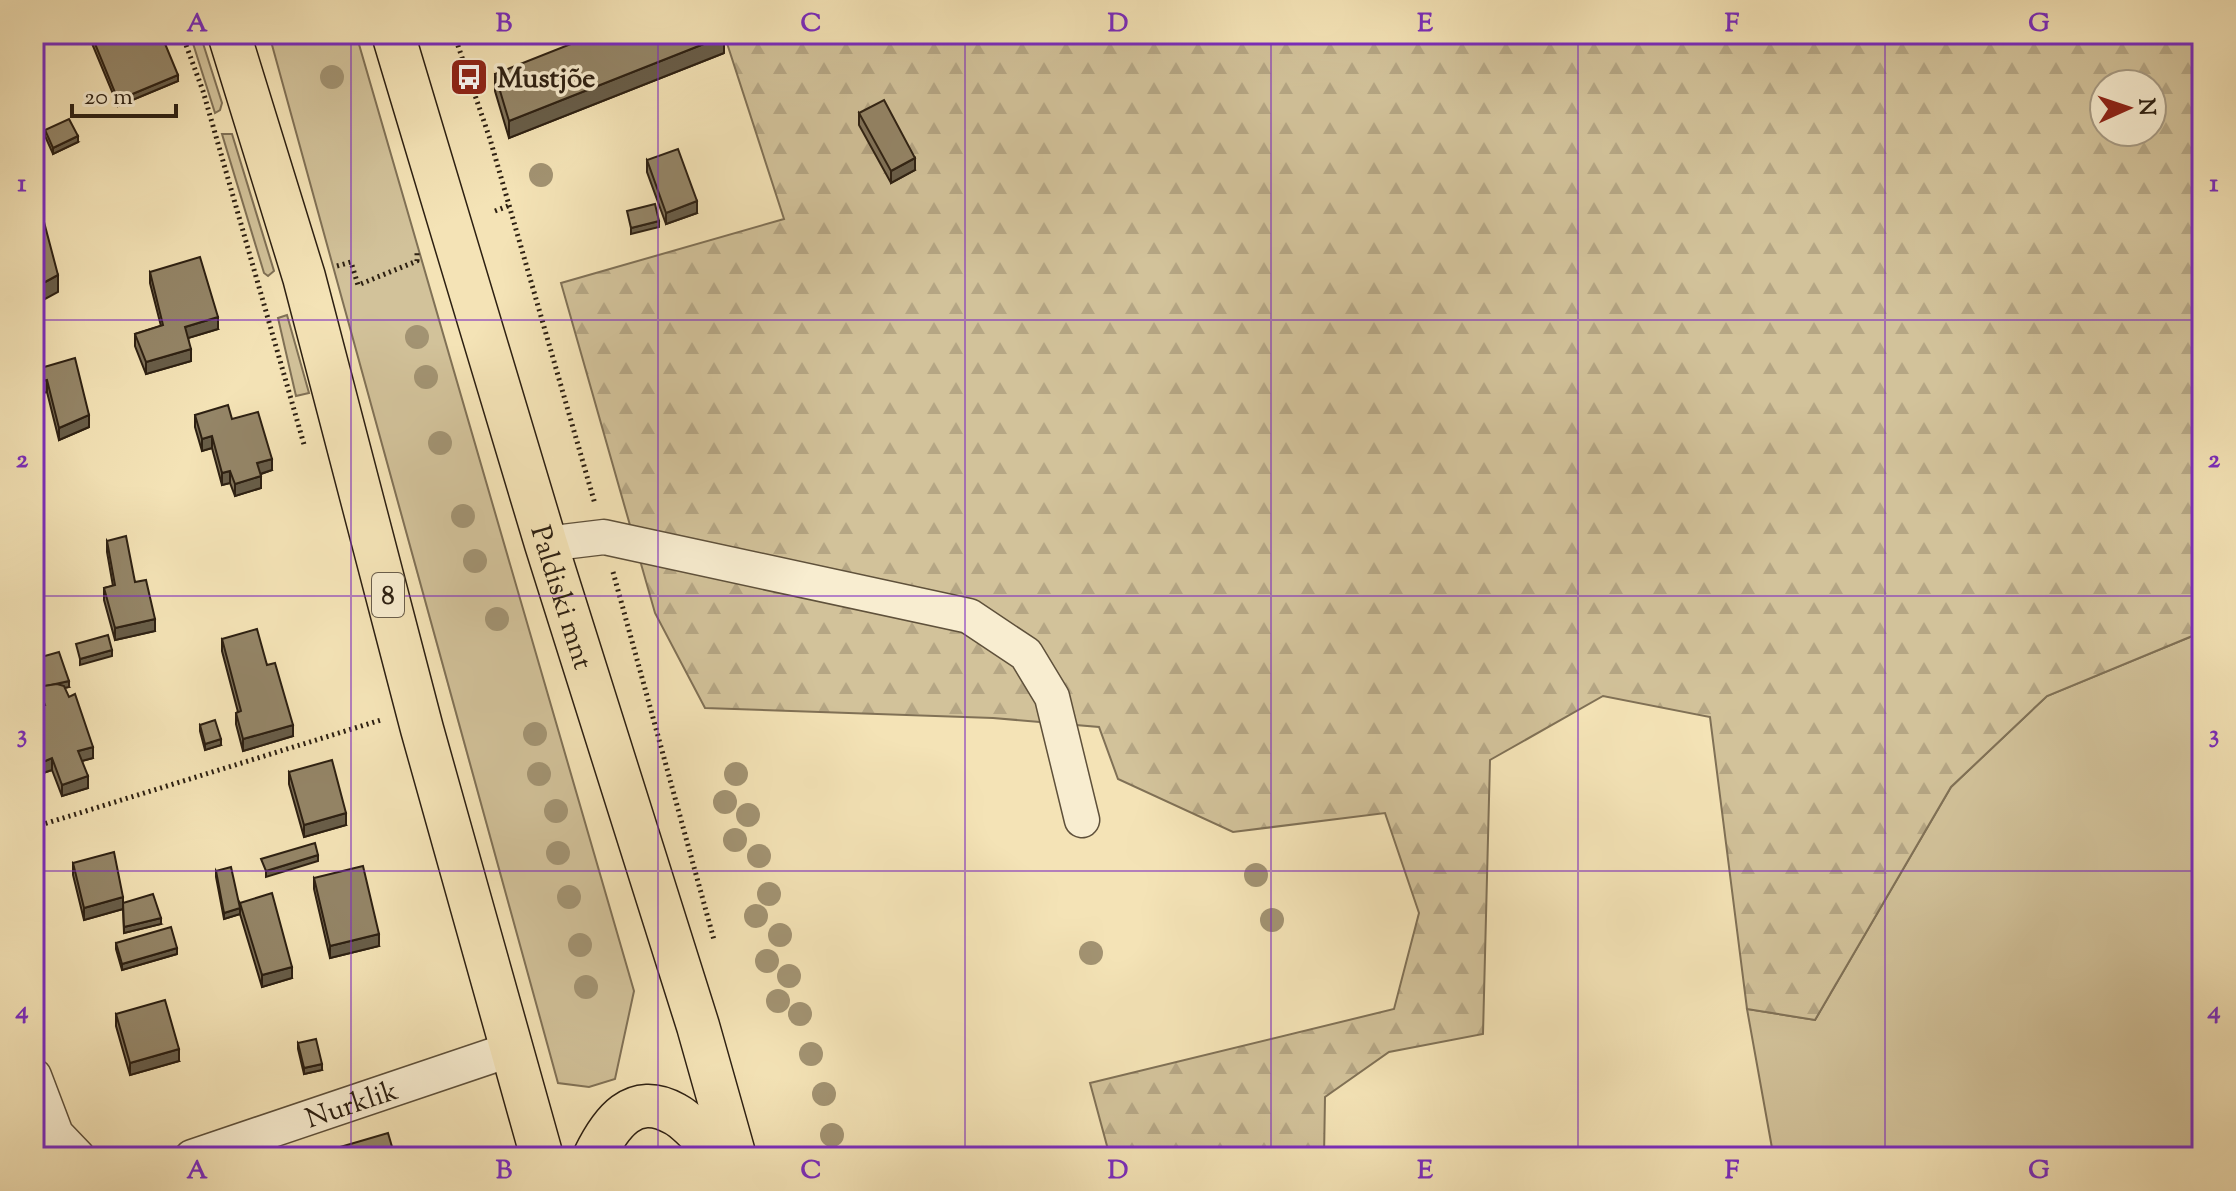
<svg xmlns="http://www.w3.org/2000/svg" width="2236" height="1191" font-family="'Sorts Mill Goudy',serif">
  <defs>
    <pattern id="forest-firs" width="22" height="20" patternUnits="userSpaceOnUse" patternTransform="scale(2)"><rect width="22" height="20" fill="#d2c29a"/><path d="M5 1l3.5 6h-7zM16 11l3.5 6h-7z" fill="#b5a684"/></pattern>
  </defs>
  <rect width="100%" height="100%" fill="#f4e3b6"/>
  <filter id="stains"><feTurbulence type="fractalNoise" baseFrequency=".0025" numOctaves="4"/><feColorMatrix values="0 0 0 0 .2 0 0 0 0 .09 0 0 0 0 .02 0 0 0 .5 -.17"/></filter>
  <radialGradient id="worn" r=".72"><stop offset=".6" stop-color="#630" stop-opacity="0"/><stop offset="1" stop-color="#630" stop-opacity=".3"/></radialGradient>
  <g fill="#d2c29a" stroke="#807156" stroke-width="2">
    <path d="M190,34H200L222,103L220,110L215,113Z"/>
    <path d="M269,34H356L634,991L615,1079L589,1087L558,1083C460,734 365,384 269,34Z"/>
    <path d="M222,134H232L274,271L268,276L264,273Z"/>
    <path d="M287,315L309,393L296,396L278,318Z"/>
    <path d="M2202,632V1157H1763L1772,1148L1747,1009L1815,1020L1951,787L2047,696Z"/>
  </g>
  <path fill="url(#forest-firs)" stroke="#807156" stroke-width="2" fill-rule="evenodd" d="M724,34H2202V632L2047,696L1951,787L1815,1020L1747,1009L1710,717L1603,696L1490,760L1483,1034L1389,1052L1325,1097L1324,1157H1110L1090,1083L1394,1009L1419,913L1385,813L1233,832L1118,779L1099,727L993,718L705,708L655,613L561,283L784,219ZM2104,84H2152V132H2104Z"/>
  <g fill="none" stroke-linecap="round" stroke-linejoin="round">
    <g stroke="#5f513b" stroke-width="37">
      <g id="minor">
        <path d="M546,544L604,537L969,616L1026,654L1052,697L1082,820"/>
        <path d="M34,1076L56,1134L78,1157"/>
        <path id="s1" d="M192,1157L512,1049"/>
      </g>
    </g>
    <g stroke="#2d2012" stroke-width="45">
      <g id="major">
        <path d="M229,34L304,277L422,729L542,1157"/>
        <path id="s2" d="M393,34L546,544L698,1026L735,1157"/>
        <path d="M594,1157C610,1124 633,1090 675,1114C690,1122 708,1144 721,1157"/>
      </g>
    </g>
    <g stroke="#2d2012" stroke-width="5" stroke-dasharray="2 4" stroke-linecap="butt">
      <path d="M182,34L203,91L305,448"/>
      <path d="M454,34L490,139L595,504"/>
      <path d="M495,211L508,206"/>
      <path d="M337,266L351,262L358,285L417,261V253"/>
      <path d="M613,572L714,940"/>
      <path d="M34,827L381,720"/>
    </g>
    <use href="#minor" stroke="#f8edd0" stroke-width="34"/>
    <use href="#major" stroke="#f4e3b6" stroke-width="42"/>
  </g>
  <g fill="#a29372">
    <circle cx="332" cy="77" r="12"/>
    <circle cx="541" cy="175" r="12"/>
    <circle cx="417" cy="337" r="12"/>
    <circle cx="426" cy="377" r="12"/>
    <circle cx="440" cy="443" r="12"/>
    <circle cx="463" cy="516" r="12"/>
    <circle cx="475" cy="561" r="12"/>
    <circle cx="497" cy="619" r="12"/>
    <circle cx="535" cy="734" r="12"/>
    <circle cx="539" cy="774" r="12"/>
    <circle cx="736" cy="774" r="12"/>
    <circle cx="725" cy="802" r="12"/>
    <circle cx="556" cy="811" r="12"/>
    <circle cx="748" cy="815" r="12"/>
    <circle cx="735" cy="840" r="12"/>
    <circle cx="558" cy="853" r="12"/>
    <circle cx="759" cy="856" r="12"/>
    <circle cx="1256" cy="875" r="12"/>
    <circle cx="769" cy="894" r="12"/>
    <circle cx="569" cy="897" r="12"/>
    <circle cx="756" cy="916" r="12"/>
    <circle cx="1272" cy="920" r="12"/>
    <circle cx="780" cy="935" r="12"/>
    <circle cx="580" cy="945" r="12"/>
    <circle cx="1091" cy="953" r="12"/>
    <circle cx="767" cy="961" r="12"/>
    <circle cx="789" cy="976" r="12"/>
    <circle cx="586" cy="987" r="12"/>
    <circle cx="778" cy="1001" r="12"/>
    <circle cx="800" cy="1014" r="12"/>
    <circle cx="811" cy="1054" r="12"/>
    <circle cx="824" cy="1094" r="12"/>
    <circle cx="832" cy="1135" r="12"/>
  </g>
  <g fill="#7f7259" stroke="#2d2012" stroke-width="2">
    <path d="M88,34H161L178,81L118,106Z"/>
    <path d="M724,53L509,138L495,91V74Z"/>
    <path d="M859,113L915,170L891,183L859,125Z"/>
    <path d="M45,130L78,142L53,154L45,136Z"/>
    <path d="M647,160L697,213L666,224L647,172Z"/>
    <path d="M150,272L218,329L188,338L191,361L146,374L135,346V334L161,326L150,283Z"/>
    <path d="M34,370L89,415V427L59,440L47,392L37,394L34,383Z"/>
    <path d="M195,415L232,419L272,470L261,474V488L235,496L230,483L222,485L212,448L202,451L195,427Z"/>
    <path d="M107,541L135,582L155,631L115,640L104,600V588L113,586L107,552Z"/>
    <path d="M222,639L267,665L293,736L243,751L236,724V713L238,712L222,651Z"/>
    <path d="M34,659L69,687L64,688L93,758L82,761L88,788L62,796L52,770L43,773L34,748V708L42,706L43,693L37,694L34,684Z"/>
    <path d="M200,725L221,745L205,750L200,731Z"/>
    <path d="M289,772L346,825L304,837L289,784Z"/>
    <path d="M73,863L123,903L161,924L124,933L123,909L84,920L73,875Z"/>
    <path d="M216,871L240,908V903L292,978L262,987L240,914L224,919L216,877Z"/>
    <path d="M314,878L379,946L330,958L314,889Z"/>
    <path d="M116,943L177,954L122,970L116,949Z"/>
    <path d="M116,1014L179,1061L130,1075L116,1026Z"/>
    <path d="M298,1043L322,1070L304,1074L298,1049Z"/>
  </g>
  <g fill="#685d48" stroke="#2d2012" stroke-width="2">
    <path d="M724,36V53L509,138V121Z"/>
    <path d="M178,75V81L118,106V100Z"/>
    <path d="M78,136V142L53,154V148Z"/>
    <path d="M915,158V170L891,183V171Z"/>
    <path d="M697,201V213L666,224V213Z"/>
    <path d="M659,221V227L631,234V228Z"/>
    <path d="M58,275V292L34,305V288Z"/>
    <path d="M218,317V329L185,339V327Z"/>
    <path d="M191,349V361L146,374V362Z"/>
    <path d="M47,380V392L37,394V382Z"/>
    <path d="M89,415V427L59,440V428Z"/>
    <path d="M212,436V448L202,451V439Z"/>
    <path d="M272,459V470L257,475V463Z"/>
    <path d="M230,471V483L222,485V473Z"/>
    <path d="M261,476V488L235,496V484Z"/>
    <path d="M38,600V612L34,613V601Z"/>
    <path d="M155,619V631L115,640V628Z"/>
    <path d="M112,650V656L80,665V659Z"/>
    <path d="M69,681V687L37,694V688Z"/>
    <path d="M293,725V736L243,751V739Z"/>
    <path d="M221,739V745L205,750V744Z"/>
    <path d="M93,747V758L78,762V751Z"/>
    <path d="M52,758V770L43,773V762Z"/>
    <path d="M88,776V788L62,796V785Z"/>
    <path d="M346,813V825L304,837V825Z"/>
    <path d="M318,855V861L266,877V871Z"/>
    <path d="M123,897V909L84,920V908Z"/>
    <path d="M240,908V914L224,919V913Z"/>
    <path d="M161,918V924L124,933V927Z"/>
    <path d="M379,934V946L330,958V946Z"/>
    <path d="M177,948V954L122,970V964Z"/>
    <path d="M292,967V978L262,987V975Z"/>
    <path d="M179,1049V1061L130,1075V1063Z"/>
    <path d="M322,1064V1070L304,1074V1068Z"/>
  </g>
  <g fill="#948567" stroke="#2d2012" stroke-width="2">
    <path d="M91,34H161L178,75L118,100Z"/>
    <path d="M596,34H723L724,36L509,121L495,74Z"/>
    <path d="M884,100L915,158L891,171L859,113Z"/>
    <path d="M69,119L78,136L53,148L45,130Z"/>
    <path d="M678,149L697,201L666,213L647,160Z"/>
    <path d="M34,184L58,275L34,288Z"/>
    <path d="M655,204L659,221L631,228L627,211Z"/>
    <path d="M200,257L218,317L185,327L191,349L146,362L135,334L163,325L150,272Z"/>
    <path d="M75,358L89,415L59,428L47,380L37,382L34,370Z"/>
    <path d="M228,405L232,419L258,412L272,459L257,463L261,476L235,484L230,471L222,473L212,436L202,439L195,415Z"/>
    <path d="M126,536L135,582L146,580L155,619L115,628L104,588L115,585L107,541Z"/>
    <path d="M34,585L38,600L34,601Z"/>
    <path d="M257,629L267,665L275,663L293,725L243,739L236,713L241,711L222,639Z"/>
    <path d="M108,635L112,650L80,659L76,644Z"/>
    <path d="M59,652L69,681L37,688L34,678V659Z"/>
    <path d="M57,684L64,686L69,697L75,694L93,747L78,751L88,776L62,785L52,758L43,762L34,736V708L45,705L42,697L44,686Z"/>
    <path d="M215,720L221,739L205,744L200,725Z"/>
    <path d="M332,760L346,813L304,825L289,772Z"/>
    <path d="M315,843L318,855L266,871L261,859Z"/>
    <path d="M114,852L123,897L84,908L73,863Z"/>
    <path d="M363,866L379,934L330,946L314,878Z"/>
    <path d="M231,867L240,908L224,913L216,871Z"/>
    <path d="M272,893L292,967L262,975L240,903Z"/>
    <path d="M153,894L161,918L124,927L123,903Z"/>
    <path d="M171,927L177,948L122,964L116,943Z"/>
    <path d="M165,1000L179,1049L130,1063L116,1014Z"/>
    <path d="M316,1039L322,1064L304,1068L298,1043Z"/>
    <path d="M388,1133L395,1157H306Z"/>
  </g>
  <path fill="none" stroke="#7b2cbf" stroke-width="2" stroke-opacity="0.55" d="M351,34V1157M658,34V1157M965,34V1157M1271,34V1157M1578,34V1157M1885,34V1157M34,320H2202M34,596H2202M34,871H2202"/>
  <defs>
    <g id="bus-square" transform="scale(2)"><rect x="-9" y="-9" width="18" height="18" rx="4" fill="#8f2418" stroke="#f8edd0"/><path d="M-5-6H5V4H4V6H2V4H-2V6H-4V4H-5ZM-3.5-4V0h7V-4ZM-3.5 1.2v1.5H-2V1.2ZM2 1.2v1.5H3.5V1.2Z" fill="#fff"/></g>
  </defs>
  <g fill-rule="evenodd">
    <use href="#bus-square" x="469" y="77"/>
  </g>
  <g text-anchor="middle" stroke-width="7" stroke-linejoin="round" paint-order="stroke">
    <rect fill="#f8edd0" stroke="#6a5e4b" stroke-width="2" x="372" y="573" width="32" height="44" rx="6"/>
    <g font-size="26" font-weight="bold" fill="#2d2012">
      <text x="388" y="604">8</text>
    </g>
    <g font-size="28" font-weight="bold" fill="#2d2012" stroke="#f8edd0" text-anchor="start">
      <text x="497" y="87">Mustjõe</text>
    </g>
    <g font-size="28" fill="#2d2012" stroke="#f8edd0">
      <text dy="10" stroke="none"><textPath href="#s2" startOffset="588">Paldiski mnt</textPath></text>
      <text dy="10" stroke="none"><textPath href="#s1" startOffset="168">Nurklik</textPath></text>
    </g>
  </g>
  <rect width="2236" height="1191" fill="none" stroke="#f4e3b6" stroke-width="88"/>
  <g transform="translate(2128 108) rotate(87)"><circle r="38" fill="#f8edd0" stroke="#a79b84" stroke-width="2"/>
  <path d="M0-6L14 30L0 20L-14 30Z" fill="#8f2418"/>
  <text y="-12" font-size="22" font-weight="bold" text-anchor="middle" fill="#2d2012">N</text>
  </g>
  <path d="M72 104v12h104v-12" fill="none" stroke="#2d2012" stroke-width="4"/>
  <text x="84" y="104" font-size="24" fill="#2d2012" stroke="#f8edd0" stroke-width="6" paint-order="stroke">20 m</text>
  <rect x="44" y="44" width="2148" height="1103" fill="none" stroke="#7b2cbf" stroke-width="3"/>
  <g font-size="26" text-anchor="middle" font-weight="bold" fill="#7b2cbf">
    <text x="197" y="31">A</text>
    <text x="504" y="31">B</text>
    <text x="811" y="31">C</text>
    <text x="1118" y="31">D</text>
    <text x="1425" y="31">E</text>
    <text x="1732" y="31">F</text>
    <text x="2039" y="31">G</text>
    <text x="22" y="191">1</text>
    <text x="2214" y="191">1</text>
    <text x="22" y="467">2</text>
    <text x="2214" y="467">2</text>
    <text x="22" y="742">3</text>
    <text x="2214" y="742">3</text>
    <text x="22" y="1018">4</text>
    <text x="2214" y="1018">4</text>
    <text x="197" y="1178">A</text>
    <text x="504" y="1178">B</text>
    <text x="811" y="1178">C</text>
    <text x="1118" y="1178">D</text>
    <text x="1425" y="1178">E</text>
    <text x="1732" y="1178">F</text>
    <text x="2039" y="1178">G</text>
  </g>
  <rect width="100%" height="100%" filter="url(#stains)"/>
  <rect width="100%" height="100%" fill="url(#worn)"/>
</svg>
